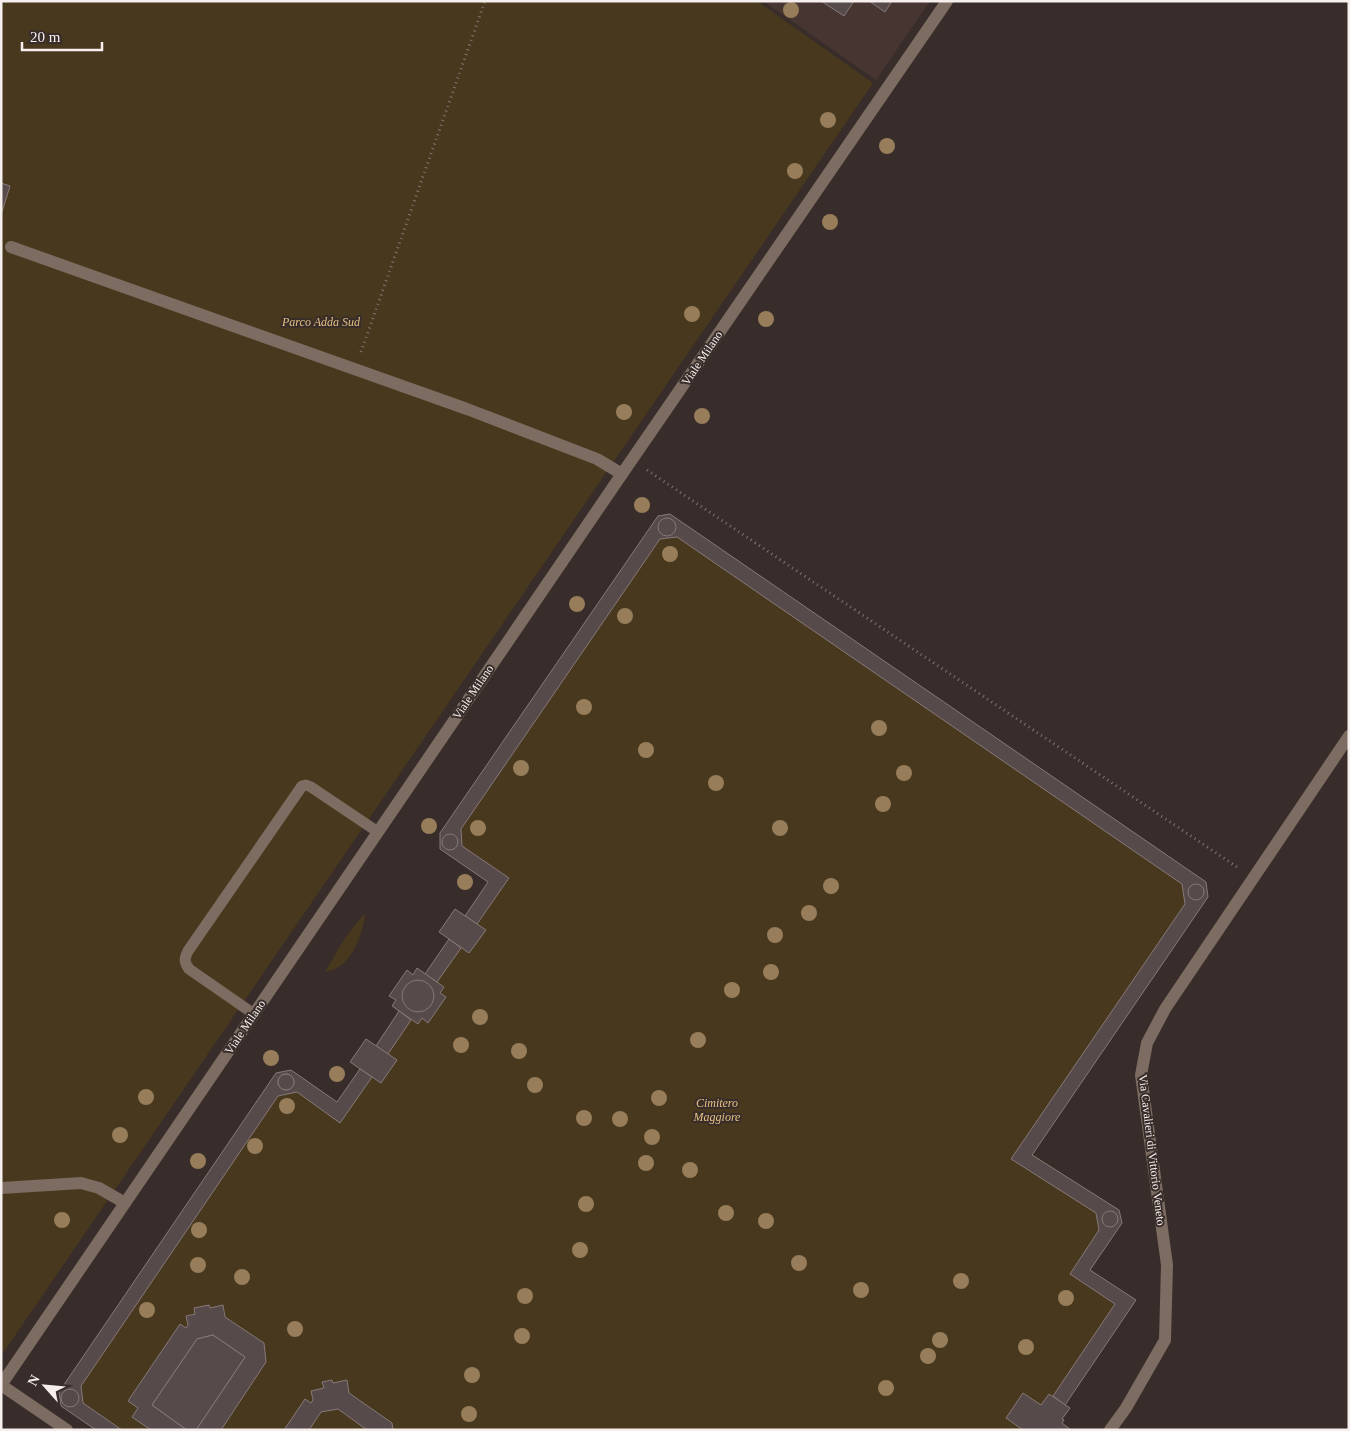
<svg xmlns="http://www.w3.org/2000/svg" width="1350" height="1431" font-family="Georgia,serif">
  <rect width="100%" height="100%" fill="#382d2a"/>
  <path fill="#463530" d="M763,1H930L876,80Z"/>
  <g fill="#48381d">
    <path d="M1,1H757L873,83L1,1356Z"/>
    <path d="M670,514L1206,882L1208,897L1032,1154L1119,1210L1122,1223L1090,1270L1136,1300L1065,1404L1070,1408L1063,1419L1064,1420L1062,1423L1071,1430H96L59,1392L276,1073L291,1070L337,1102L359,1069L350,1062L366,1039L376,1045L399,1012L392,1006L395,1000L389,996L407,970L413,974L417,968L425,973L449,939L439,932L455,909L465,915L488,882L440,849V833L658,516Z"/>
    <path d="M364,914L365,916C361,938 351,968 325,972L345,938Z"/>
  </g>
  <g fill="#564a4b" stroke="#87797a">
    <path d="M821,1H854L844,16Z"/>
    <path d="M869,1H892L885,12Z"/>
    <path d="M1,183L10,186L1,215Z"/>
    <path d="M670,514L1206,882L1208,897L1032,1155L1119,1210L1122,1223L1090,1270L1136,1300L1065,1405L1053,1396L1115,1304L1070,1274L1099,1230L1096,1213L1011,1159L1185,904L1182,884L677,537L660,539L461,829L462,846L509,878L477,924L465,916L488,882L440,849V833L658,516Z"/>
    <circle cx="667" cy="527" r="9"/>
    <circle cx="450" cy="842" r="8"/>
    <circle cx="1196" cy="892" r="8"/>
    <path d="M455,909L486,930L469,953L439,932Z"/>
    <path d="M449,939L461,948L437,982L425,974Z"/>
    <path d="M417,968L444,987L440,993L446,997L428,1023L422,1018L418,1024L392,1006L396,1000L389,996L407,970L413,975Z"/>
    <circle cx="418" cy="996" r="16"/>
    <path d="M399,1011L411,1020L388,1054L376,1046Z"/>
    <path d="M366,1039L397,1060L381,1083L350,1062Z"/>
    <path d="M360,1069L372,1077L340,1123L297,1092L278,1096L81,1386L83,1403L122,1430H96L61,1406L59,1392L276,1073L291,1070L337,1102Z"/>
    <circle cx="286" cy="1082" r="8"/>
    <circle cx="286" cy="1082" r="8"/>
    <circle cx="1110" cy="1219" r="8"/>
    <path d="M209,1305L210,1308L223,1305L225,1317L264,1343L266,1362L221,1430H196L245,1357L213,1335L197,1339L152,1405L187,1430H151L132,1417L138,1408L128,1401L180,1324L186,1328L188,1325L186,1316L195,1314L194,1308Z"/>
    <path d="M213,1335L245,1357L196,1430H187L152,1405L197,1339Z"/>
    <path d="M332,1380L333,1383L347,1380L349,1393L392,1423L393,1430H367L338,1409L321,1412L309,1430H284L305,1399L311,1403L313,1400L311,1391L324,1388L322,1382Z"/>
    <circle cx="70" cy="1398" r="9"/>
    <path d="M1023,1393L1041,1405L1049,1394L1070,1408L1062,1419L1064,1420L1062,1423L1071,1430H1023L1006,1418Z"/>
  </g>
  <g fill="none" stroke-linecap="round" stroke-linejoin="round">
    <g stroke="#7f7573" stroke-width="3" stroke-dasharray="1 4" stroke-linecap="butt">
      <path d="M361,352L485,1"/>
      <path d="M647,470L1237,867"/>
    </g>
    <path stroke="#7c6c61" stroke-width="11" d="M254,1014L189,969C184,962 184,959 188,951L302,786L306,785L311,787L378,832"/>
    <g stroke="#7c6c61" stroke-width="12">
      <path d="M11,247L467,409L597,459L622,474"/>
      <path d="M1,1188L81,1183L99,1188L125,1203"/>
      <path d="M1,1385L67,1430"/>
      <path d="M1110,1430L1126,1408L1165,1340L1167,1265L1141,1075L1147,1043L1165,1009L1349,736"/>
    </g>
    <path stroke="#7c6c61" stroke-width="12" d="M1,1385L622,474L947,1"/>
  </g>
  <g fill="#977d5a">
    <circle cx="791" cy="10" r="8"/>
    <circle cx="828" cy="120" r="8"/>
    <circle cx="887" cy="146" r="8"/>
    <circle cx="795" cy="171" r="8"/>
    <circle cx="830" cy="222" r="8"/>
    <circle cx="692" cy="314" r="8"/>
    <circle cx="766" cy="319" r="8"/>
    <circle cx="624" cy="412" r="8"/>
    <circle cx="702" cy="416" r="8"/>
    <circle cx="642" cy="505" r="8"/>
    <circle cx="670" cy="554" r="8"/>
    <circle cx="577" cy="604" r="8"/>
    <circle cx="625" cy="616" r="8"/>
    <circle cx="584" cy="707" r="8"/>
    <circle cx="879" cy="728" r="8"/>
    <circle cx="646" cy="750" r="8"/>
    <circle cx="521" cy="768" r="8"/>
    <circle cx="904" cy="773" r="8"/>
    <circle cx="716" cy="783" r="8"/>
    <circle cx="883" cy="804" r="8"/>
    <circle cx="429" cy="826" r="8"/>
    <circle cx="478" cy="828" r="8"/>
    <circle cx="780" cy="828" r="8"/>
    <circle cx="465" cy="882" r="8"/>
    <circle cx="831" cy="886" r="8"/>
    <circle cx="809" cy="913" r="8"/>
    <circle cx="775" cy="935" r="8"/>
    <circle cx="771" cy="972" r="8"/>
    <circle cx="732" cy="990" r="8"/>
    <circle cx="480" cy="1017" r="8"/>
    <circle cx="698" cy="1040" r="8"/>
    <circle cx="461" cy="1045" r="8"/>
    <circle cx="519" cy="1051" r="8"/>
    <circle cx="271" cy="1058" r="8"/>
    <circle cx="337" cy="1074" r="8"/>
    <circle cx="535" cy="1085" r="8"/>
    <circle cx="146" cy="1097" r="8"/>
    <circle cx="659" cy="1098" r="8"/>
    <circle cx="287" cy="1106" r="8"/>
    <circle cx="584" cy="1118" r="8"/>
    <circle cx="620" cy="1119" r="8"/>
    <circle cx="120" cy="1135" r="8"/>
    <circle cx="652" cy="1137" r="8"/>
    <circle cx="255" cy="1146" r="8"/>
    <circle cx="198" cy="1161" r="8"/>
    <circle cx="646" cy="1163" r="8"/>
    <circle cx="690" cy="1170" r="8"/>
    <circle cx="586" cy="1204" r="8"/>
    <circle cx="726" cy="1213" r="8"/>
    <circle cx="62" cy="1220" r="8"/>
    <circle cx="766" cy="1221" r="8"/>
    <circle cx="199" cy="1230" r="8"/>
    <circle cx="580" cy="1250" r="8"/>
    <circle cx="799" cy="1263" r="8"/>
    <circle cx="198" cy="1265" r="8"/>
    <circle cx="242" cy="1277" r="8"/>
    <circle cx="961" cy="1281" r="8"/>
    <circle cx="861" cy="1290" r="8"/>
    <circle cx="525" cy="1296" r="8"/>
    <circle cx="1066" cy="1298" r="8"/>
    <circle cx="147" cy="1310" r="8"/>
    <circle cx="295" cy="1329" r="8"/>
    <circle cx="522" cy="1336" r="8"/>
    <circle cx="940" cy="1340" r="8"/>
    <circle cx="1026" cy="1347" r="8"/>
    <circle cx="928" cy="1356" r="8"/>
    <circle cx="472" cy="1375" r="8"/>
    <circle cx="886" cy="1388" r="8"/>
    <circle cx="469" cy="1414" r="8"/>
  </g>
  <g text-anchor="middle" stroke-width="4" stroke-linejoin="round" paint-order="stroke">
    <g font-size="12" font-style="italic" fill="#e4bf82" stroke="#382d2a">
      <text x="321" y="326">Parco Adda Sud</text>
      <text x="717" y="1107">Cimitero<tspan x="717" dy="14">Maggiore</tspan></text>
    </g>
    <g font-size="12" fill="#f7efed" stroke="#382d2a">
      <text transform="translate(702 358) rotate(-56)" y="4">Viale Milano</text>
      <text transform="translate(473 692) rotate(-56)" y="4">Viale Milano</text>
      <text transform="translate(245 1027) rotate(-56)" y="4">Viale Milano</text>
      <text transform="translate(1152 1150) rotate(83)" y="4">Via Cavalieri di Vittorio Veneto</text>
    </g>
  </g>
  <rect width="1350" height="1431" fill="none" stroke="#f7efed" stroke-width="5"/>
  <g transform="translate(45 1386) rotate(297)" stroke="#382d2a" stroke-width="4" paint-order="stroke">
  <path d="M0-4L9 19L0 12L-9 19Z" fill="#f7efed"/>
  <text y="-8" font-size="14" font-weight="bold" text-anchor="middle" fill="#f7efed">N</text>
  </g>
  <path d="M22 42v8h80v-8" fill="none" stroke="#f7efed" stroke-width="2.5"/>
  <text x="30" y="42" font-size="15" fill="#f7efed" stroke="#382d2a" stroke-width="4" paint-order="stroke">20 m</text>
</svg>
